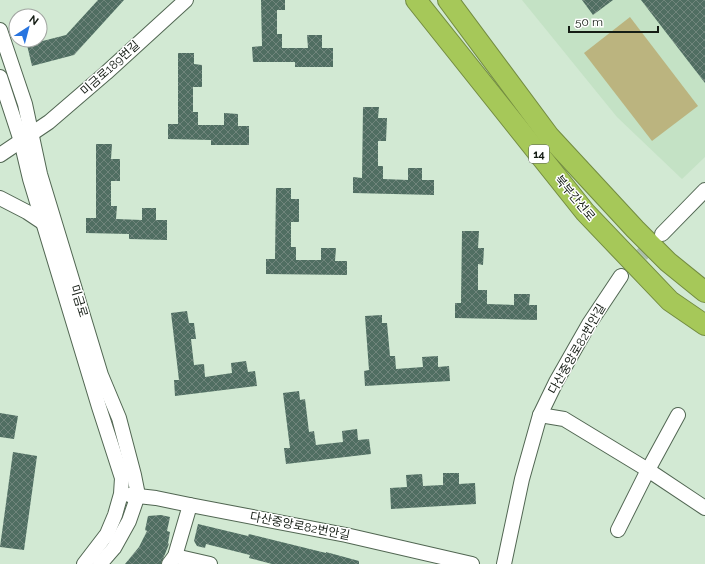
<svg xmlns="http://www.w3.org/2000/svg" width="705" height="564" font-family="Raleway,'Noto Sans KR',sans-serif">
  <defs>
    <pattern id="building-cross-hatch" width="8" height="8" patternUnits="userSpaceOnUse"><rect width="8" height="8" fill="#506e62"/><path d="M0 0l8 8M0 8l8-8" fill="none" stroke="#70857c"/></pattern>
  </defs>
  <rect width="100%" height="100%" fill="#d2e9d3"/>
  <path fill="#c4e2c5" d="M522,0H705V157L682,179L617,117Z"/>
  <path fill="#bbb47f" d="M630,17L698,106L652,141L584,53Z"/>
  <g fill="url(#building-cross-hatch)">
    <path d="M98,0H124L74,55L32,66L27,45L66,35Z"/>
    <path d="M261,0H285V10H277V34H282V48H308L307,35H322V48H333V67H295V62H253L252,47L262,46Z"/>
    <path d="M582,0H613L593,15Z"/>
    <path d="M641,0H705V83Z"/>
    <path d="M178,53H194V64L202,65V87H193V112H198V125H224V113L238,114V126H249V145H211V140L168,139V124H178Z"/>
    <path d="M363,107H379L378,118H387L386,141H378V166H383V179L408,180V168H422V180H434V195L353,193V177L362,178Z"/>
    <path d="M96,144H112L111,159H120V181H111V206H117L116,219L142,220V208H156V220H167V240L129,239V234L86,233V218H96Z"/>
    <path d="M276,188H291V199H299V222H291V247H296V260H321V248H336L335,261H347V275L266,274V259H275Z"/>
    <path d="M462,231H479L478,248H484L483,265L478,264V290H487V304L514,305V294H530L529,305H537V320L455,318V303H461Z"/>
    <path d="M187,311L189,323H194L196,339H191L194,365L204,364L205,377L232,373L231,363L246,361L248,372L255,371L257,386L175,396L174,380H179L171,313Z"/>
    <path d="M382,315V323H387L390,356H395L396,369L423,367L422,357L438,356V367L449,366L450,381L365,386L364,371L369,370L365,316Z"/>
    <path d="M299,391L300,400L305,399L309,432L314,431L316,445L343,442L342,431L357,429L358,440L369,439L371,454L286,464L284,448H290L283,393Z"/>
    <path d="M0,413L18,416L14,439L0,437Z"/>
    <path d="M13,452L37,456L24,550L0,547Z"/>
    <path d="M443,473H459V484L475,483L476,504L391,509L390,488L407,487L406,475L422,474L423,486L443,485Z"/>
    <path d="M161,515L170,517L167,531L170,532L168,543L169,544L161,564H125L139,547L147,531L145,530L148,516Z"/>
    <path d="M198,524L248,536L249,534L326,553V552L359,561V564H272L249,558L250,555L206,544L205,548L197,546L194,541Z"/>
  </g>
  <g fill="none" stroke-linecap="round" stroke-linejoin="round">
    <path stroke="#acc0ad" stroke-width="14" stroke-dasharray="14 7" stroke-linecap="butt" d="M627,270L657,239"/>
    <g stroke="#516652" stroke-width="16">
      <g id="minor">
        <path d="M0,30L25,104L40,174L101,375L119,418L134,475L138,495L129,521L114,548L100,564"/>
        <path d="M0,77L21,141L30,179L99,407L122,478L121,494L115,515L107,534L84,564"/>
        <path d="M0,155L49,122L106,73L186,0"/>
        <path d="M0,198L27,212L45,224"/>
        <path d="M662,234L705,190"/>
        <path d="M540,415L564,419L648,470L705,508"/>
        <path d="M129,495L156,498L190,505"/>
        <path d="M618,530L648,470L678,415"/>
        <path d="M175,556L210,564"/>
        <path d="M169,564L175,556L190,505L346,535L472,564"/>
        <path d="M504,564L522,479L540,415L556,382L589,324L621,276"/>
      </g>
    </g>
    <g stroke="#738c41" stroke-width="22">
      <g id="highway">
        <path d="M416,0L585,212L670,301L705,325"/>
        <path d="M448,0L549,136L635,229L668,262L705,292"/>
      </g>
    </g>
    <use href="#minor" stroke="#fff" stroke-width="14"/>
    <use href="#highway" stroke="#a6c859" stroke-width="20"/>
  </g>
  <g text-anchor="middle" stroke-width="3" stroke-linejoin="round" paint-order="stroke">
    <rect fill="#fff" stroke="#5b615b" stroke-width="1" x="529" y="145" width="20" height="18" rx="3"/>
    <g font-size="11" font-weight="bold" fill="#151d15">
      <text x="539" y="158">14</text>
    </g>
    <g font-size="12" fill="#151d15" stroke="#fff">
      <text transform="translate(110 68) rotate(-42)" y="4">미금로189번길</text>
      <text transform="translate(575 198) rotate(50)" y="4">북부간선로</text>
      <text transform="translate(79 301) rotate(73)" y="4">미금로</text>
      <text transform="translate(577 349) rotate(-60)" y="4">다산중앙로82번안길</text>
      <text transform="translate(300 526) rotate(11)" y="4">다산중앙로82번안길</text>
    </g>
  </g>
  <g transform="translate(28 28) rotate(36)"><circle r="19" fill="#ffffff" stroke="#a1a5a1"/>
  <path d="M0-3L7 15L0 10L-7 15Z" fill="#2875e0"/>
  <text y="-6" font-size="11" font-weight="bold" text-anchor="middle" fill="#151d15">N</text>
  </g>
  <path d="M569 26v6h89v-6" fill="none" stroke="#151d15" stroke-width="2"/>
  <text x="575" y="26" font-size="12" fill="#151d15" stroke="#ffffff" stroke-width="3" paint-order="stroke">50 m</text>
</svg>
